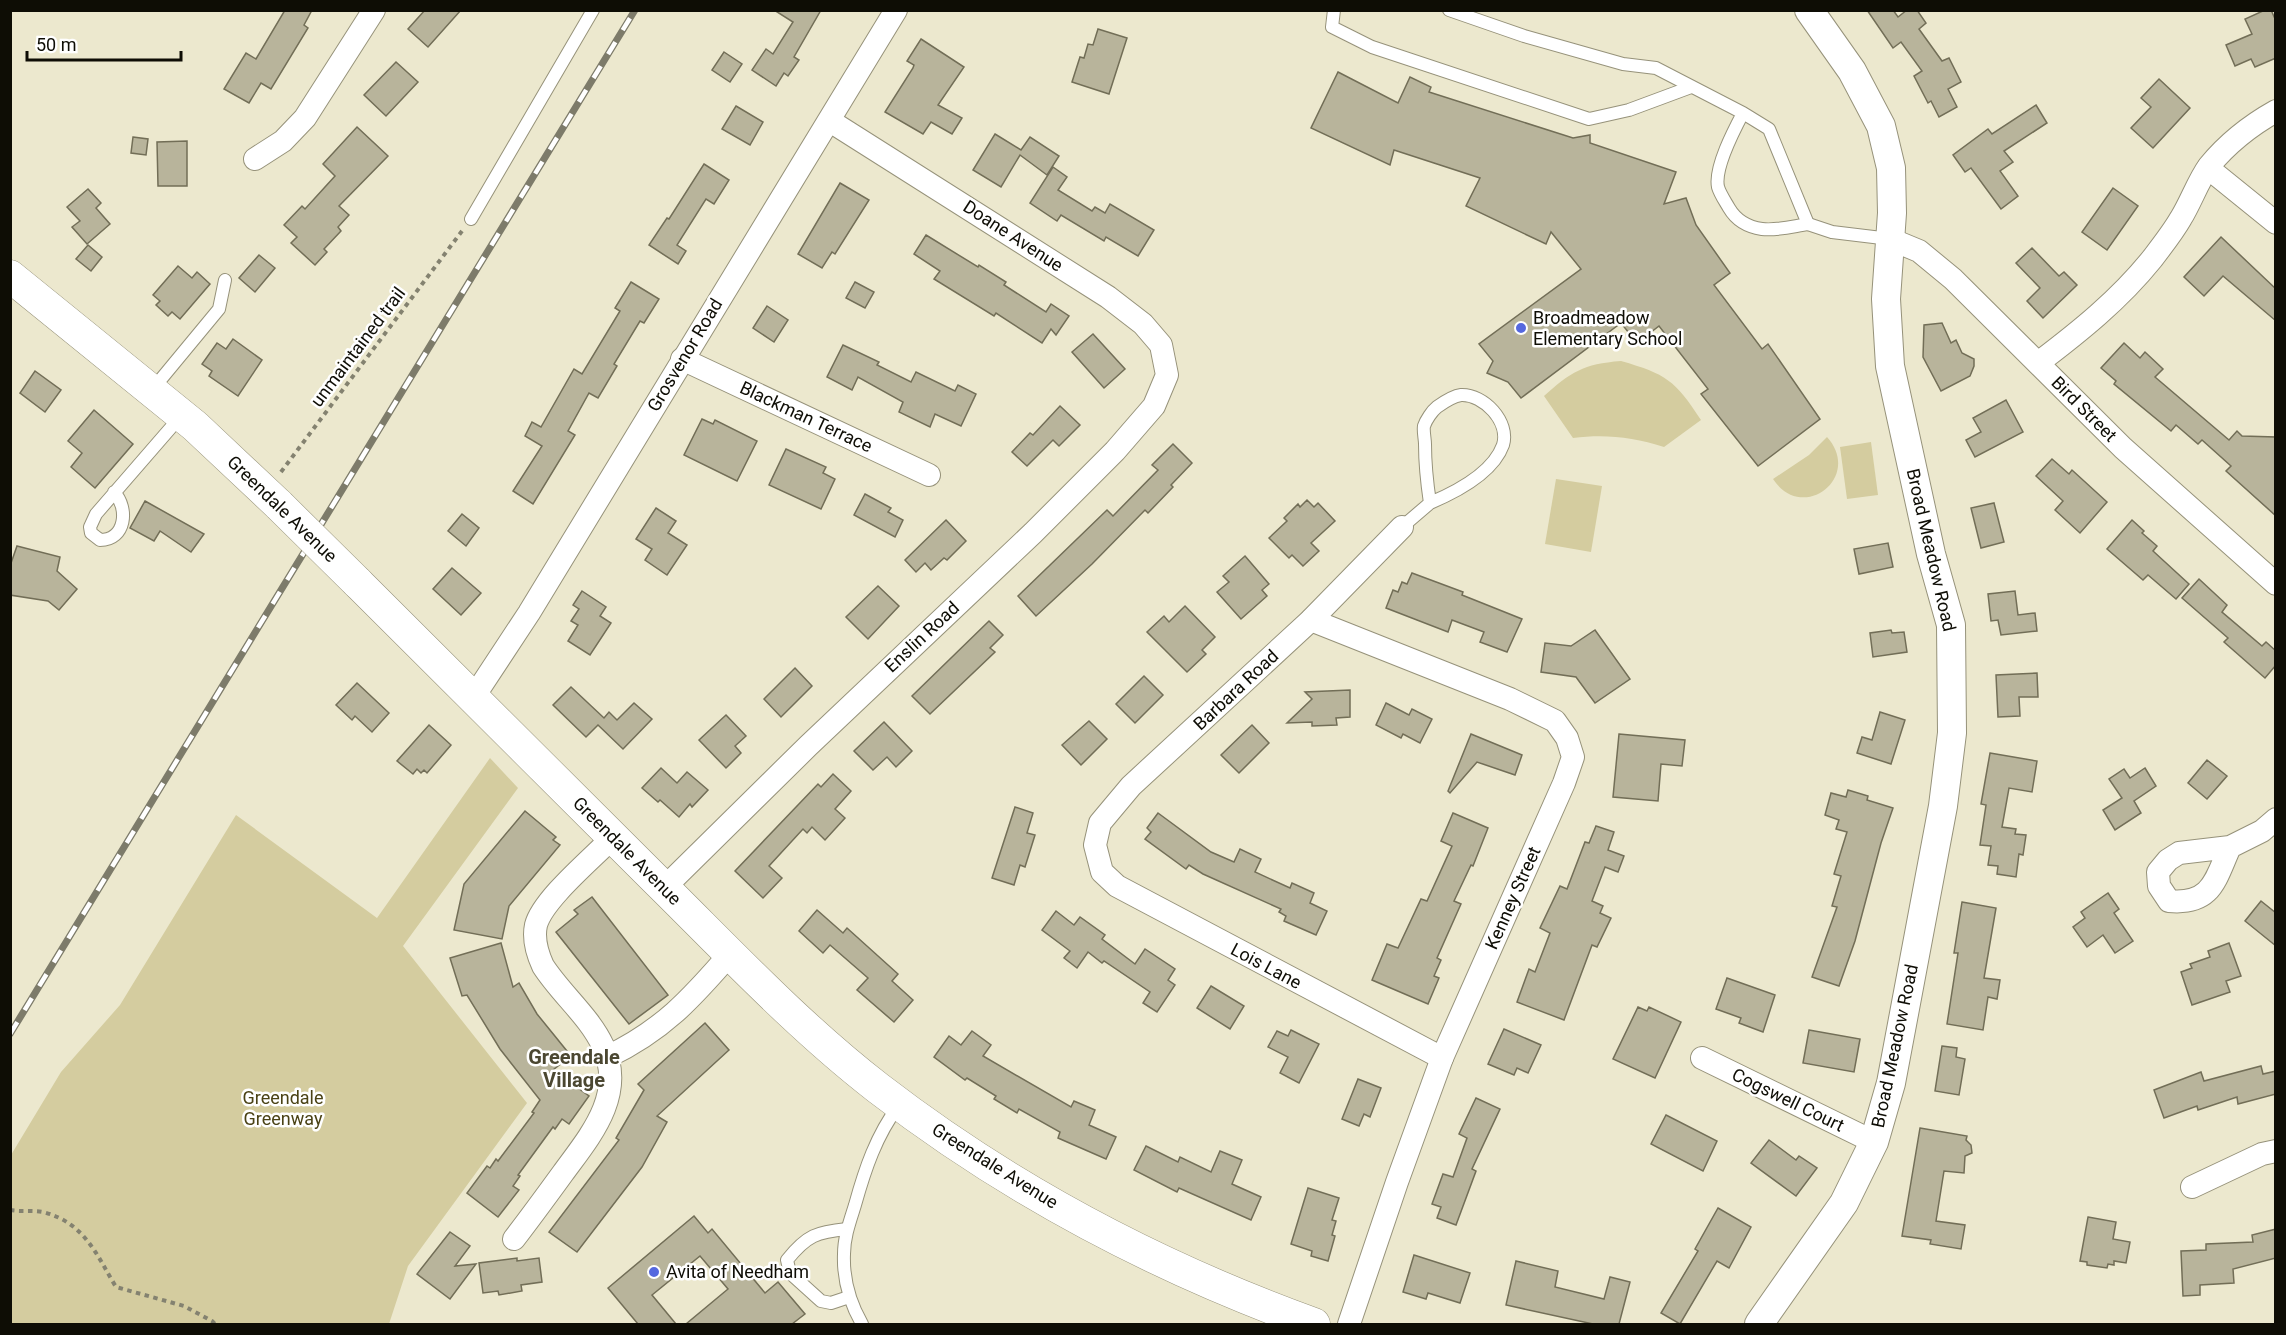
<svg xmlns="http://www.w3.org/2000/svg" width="2286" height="1335" font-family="Roboto,sans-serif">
  <rect width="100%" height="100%" fill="#ece8ce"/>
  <g fill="#d4cc9f">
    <path d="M1621,361C1666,374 1675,380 1701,420L1664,447C1633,437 1605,434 1573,438L1544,396C1571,372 1583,364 1621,361Z"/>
    <path d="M1827,437C1863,477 1803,524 1773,479L1809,455Z"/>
    <path d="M1871,442L1878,495L1847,499L1840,447Z"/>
    <path d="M1556,479L1602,486L1591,552L1545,544Z"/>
    <path d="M490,758L518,788L403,946L527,1103L408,1266L389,1324H11V1155L61,1072L120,1005L236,815L377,918Z"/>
  </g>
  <g fill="#b8b49b" stroke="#726e57" stroke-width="1.5">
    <path d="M285,10H312L304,25L308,28L271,89L261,83L249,103L224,89L246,53L256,59Z"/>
    <path d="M425,10H461L428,47L408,29Z"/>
    <path d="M774,10H821L794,57L799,60L788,76L784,73L776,86L752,70L766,49L773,54L793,22Z"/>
    <path d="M1867,10H1893L1898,17L1907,10H1917L1926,23L1919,29L1942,61L1949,58L1961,82L1948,89L1957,107L1939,117L1931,101L1928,103L1914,76L1922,71L1901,42L1893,48Z"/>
    <path d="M2265,10H2271L2276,21V58L2255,67L2251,59L2235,66L2226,45L2252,34L2245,19Z"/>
    <path d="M1098,29L1127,38L1109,94L1072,82L1080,57L1084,58L1088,44L1093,45Z"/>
    <path d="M921,39L964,67L938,105L962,118L952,134L931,122L923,134L885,112L913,68L914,65L907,61Z"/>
    <path d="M724,52L742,64L730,82L712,70Z"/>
    <path d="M396,62L418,82L386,116L364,95Z"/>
    <path d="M1338,72L1398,103L1410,77L1431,87L1429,92L1573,138L1590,135V143L1676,172L1664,204L1686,198L1696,225L1730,273L1714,285L1762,349L1768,344L1820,419L1758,466L1701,394L1708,389L1659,326L1637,343L1621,323L1521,398L1508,382L1487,373L1493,361L1479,344L1581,269L1551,232L1546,244L1466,206L1480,178L1394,150L1390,165L1311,128Z"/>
    <path d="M2159,79L2190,108L2153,148L2131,128L2151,107L2141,98Z"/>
    <path d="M2036,105L2047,123L2004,151L2013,162L2000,171L2018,196L2001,209L1971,168L1965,172L1953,155L1988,129L1992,134Z"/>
    <path d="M736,106L763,122L750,145L722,129Z"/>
    <path d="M357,127L388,156L339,206L349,215L338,227L341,231L324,249L327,252L315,265L291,243L297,237L284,225L302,206L305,209L335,176L323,164Z"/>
    <path d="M995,134L1021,150L1030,137L1059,156L1047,175L1020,155L1001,187L973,170Z"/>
    <path d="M133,137L148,139L146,155L131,153Z"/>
    <path d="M187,141V186H158L157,142Z"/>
    <path d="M704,164L729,180L714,204L706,199L677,245L686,251L678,264L649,245L667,218L669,219Z"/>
    <path d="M1053,167L1067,177L1058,190L1092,211L1095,207L1105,213L1110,204L1154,230L1138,256L1106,237L1104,241L1061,215L1057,221L1030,203Z"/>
    <path d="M840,183L869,200L835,254L832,252L822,268L798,254Z"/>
    <path d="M2113,188L2138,206L2107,250L2082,232Z"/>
    <path d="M88,189L101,203L96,208L110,224L87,244L72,227L80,221L67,207Z"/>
    <path d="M926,235L978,267L979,265L1006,282L1004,285L1046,312L1051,304L1069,316L1056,335L1051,329L1042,343L996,313L994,316L934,279L940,271L914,254Z"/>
    <path d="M2221,237L2276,289V321L2223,276L2204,296L2184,277Z"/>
    <path d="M88,245L102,257L91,271L76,259Z"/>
    <path d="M2032,248L2059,276L2064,272L2077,285L2043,318L2027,301L2040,288L2016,263Z"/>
    <path d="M259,255L275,268L255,292L239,278Z"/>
    <path d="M178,266L192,278L197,272L210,284L180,319L172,312L168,316L156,305L160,301L153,295Z"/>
    <path d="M631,282L659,299L644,323L640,321L614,364L617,366L598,398L589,393L568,431L575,435L533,504L513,491L542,446L525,436L532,422L541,427L574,369L582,374L620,311L615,308Z"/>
    <path d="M855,282L874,292L865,308L846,298Z"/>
    <path d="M767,306L788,320L774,342L753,328Z"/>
    <path d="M1942,323L1951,343L1956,340L1962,353L1974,359V366L1970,376L1941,391L1923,357L1924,325Z"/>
    <path d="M1093,334L1125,369L1104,388L1072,352Z"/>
    <path d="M233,339L262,360L238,396L209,376L212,371L202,364L217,343L226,349Z"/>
    <path d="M2124,343L2140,358L2145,352L2163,369L2155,377L2229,440L2237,431L2242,436L2276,437V516L2226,471L2231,466L2202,440L2198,444L2176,425L2171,431L2114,384L2116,381L2101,368Z"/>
    <path d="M843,345L879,362L877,365L911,382L916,372L955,391L958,385L976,394L961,426L935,414L930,427L899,412L903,402L858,377L852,390L827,377Z"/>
    <path d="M35,371L61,390L45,412L20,393Z"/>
    <path d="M2006,400L2023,432L1975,457L1966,440L1981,432L1973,418Z"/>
    <path d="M1060,406L1080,425L1059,446L1053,440L1027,466L1012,452L1030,433L1033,435Z"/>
    <path d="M94,410L133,444L95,488L71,467L82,453L68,441Z"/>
    <path d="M702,419L713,424L715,420L757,441L737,481L684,455Z"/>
    <path d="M1173,444L1192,463L1171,485L1173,487L1148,513L1145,510L1092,564L1036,616L1018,596L1107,510L1113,516L1158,470L1152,465Z"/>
    <path d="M786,449L826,467L823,473L835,479L821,509L769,485Z"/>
    <path d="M2052,459L2069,474L2072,470L2107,502L2080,533L2055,510L2063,501L2036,476Z"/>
    <path d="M865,494L891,508L888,512L903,520L895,537L854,515Z"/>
    <path d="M1307,500L1314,507L1318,503L1335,521L1311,543L1319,551L1303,566L1292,555L1289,558L1269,538L1287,521L1284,518L1298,504L1300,507Z"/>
    <path d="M145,501L204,534L191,552L160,531L154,541L130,528Z"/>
    <path d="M1994,503L2004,542L1981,548L1971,508Z"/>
    <path d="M656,508L676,521L668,533L687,545L667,575L645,560L652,549L636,539Z"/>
    <path d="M462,514L479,528L466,546L448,531Z"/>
    <path d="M946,520L966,541L947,560L944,558L931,570L925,563L916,572L905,560Z"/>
    <path d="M2132,520L2144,531L2142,533L2157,546L2153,551L2189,584L2176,599L2148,575L2143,580L2107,549Z"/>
    <path d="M1888,543L1893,567L1859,574L1854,549Z"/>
    <path d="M17,546L60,557L57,571L77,589L59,610L48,601L10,595V566Z"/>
    <path d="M1245,556L1269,584L1262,590L1267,596L1241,619L1217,592L1229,582L1223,576Z"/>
    <path d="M452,568L481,593L461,615L433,589Z"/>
    <path d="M1412,573L1463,592L1462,595L1522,619L1507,652L1480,642L1484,632L1452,620L1448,632L1386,608L1393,590L1398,592L1402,582L1407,584Z"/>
    <path d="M2199,579L2227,605L2222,612L2262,646L2266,642L2276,651V665L2265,678L2224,642L2228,638L2182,598Z"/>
    <path d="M878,586L899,606L868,639L846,617Z"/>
    <path d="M582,591L606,607L600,616L611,623L590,655L568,641L578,625L571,621L579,609L573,605Z"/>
    <path d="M2015,591L2018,615L2035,613L2037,631L2001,635L1998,620L1991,621L1988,594Z"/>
    <path d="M1185,606L1215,637L1202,650L1206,654L1187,672L1147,632L1164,616L1169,622Z"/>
    <path d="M989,621L1003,635L990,648L995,652L930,714L912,696Z"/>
    <path d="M1595,630L1630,679L1595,703L1576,677L1541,672L1545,643L1571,646Z"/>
    <path d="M1891,630L1892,633L1904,632L1907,652L1873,657L1870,633Z"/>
    <path d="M795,668L812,686L781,717L764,699Z"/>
    <path d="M2037,673L2038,697H2019L2020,716L1998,717L1996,675Z"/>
    <path d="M1144,676L1163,695L1135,723L1116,704Z"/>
    <path d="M357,683L389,713L372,732L355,716L352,720L336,705Z"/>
    <path d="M571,687L604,718L609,712L617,720L634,703L652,719L623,749L598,725L586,737L553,705Z"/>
    <path d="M1350,690V717L1336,718L1337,725L1312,726V722L1287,723L1312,699L1305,692Z"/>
    <path d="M1386,703L1409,715L1412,709L1432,719L1420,743L1403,734L1401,738L1376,725Z"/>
    <path d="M1880,712L1905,720L1891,764L1857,753L1862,737L1872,740Z"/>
    <path d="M726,715L746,736L735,746L741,753L726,768L699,740Z"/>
    <path d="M1089,721L1107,739L1081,765L1062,745Z"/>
    <path d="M884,722L912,751L896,767L887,757L873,770L854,751Z"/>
    <path d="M429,725L451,745L427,773L424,770L421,773L417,769L413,774L397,761Z"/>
    <path d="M1252,725L1269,743L1239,773L1221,755Z"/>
    <path d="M1471,734L1522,755L1515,775L1477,762L1450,793L1448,791Z"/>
    <path d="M1619,734L1685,740L1682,766L1661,764L1658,801L1613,797Z"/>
    <path d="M1990,753L2037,761L2032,792L2009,788L2002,827L2016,829L2015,834L2026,835L2023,855L2019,854L2016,877L1997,874L1998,866L1988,865L1991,846L1980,845L1986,805L1981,804Z"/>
    <path d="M2207,760L2227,776L2207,799L2188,783Z"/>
    <path d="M661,768L677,783L687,772L708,790L692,807L690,804L679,817L660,800L658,802L642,788Z"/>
    <path d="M2145,768L2156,786L2134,801L2141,813L2115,830L2103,810L2122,798L2109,779L2124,769L2130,778Z"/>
    <path d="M833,774L851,791L835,809L845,818L825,840L812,827L807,833L803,829L769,866L782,878L763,898L735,871L818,784L821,787Z"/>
    <path d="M1848,790L1868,796L1867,800L1893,808L1881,843L1855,941L1839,986L1812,977L1837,907L1832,906L1841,876L1834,874L1847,832L1836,829L1839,820L1825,815L1831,793L1846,797Z"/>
    <path d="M1015,807L1033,813L1027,833L1035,835L1025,867L1020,865L1014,885L992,878Z"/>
    <path d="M525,811L556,837L553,840L560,845L509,906L502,939L454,930L464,884Z"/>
    <path d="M1158,813L1211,852L1234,862L1240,849L1261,859L1255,872L1290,888L1292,883L1314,893L1310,903L1327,911L1316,935L1284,921L1286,916L1279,912L1281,909L1203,874L1189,865L1186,869L1145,839L1151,832L1147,828Z"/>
    <path d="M1453,813L1488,828L1473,866L1471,865L1454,901L1461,904L1437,958L1441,960L1434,976L1439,978L1428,1004L1372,980L1387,944L1398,948L1421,899L1427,901L1452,846L1441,841Z"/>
    <path d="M1596,826L1614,832L1608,850L1624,856L1618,872L1605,867L1592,901L1603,906L1600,913L1611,918L1597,947L1592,945L1564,1020L1517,1002L1529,969L1535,972L1550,933L1540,928L1560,886L1567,889L1585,842L1589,843Z"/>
    <path d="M2108,893L2119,909L2114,913L2133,941L2115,953L2103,935L2087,947L2073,927L2085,918L2081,912Z"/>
    <path d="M592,897L668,995L629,1024L556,932L578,914L574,910Z"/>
    <path d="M2261,901L2276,913V946L2245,921Z"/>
    <path d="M1962,902L1996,908L1984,978L2000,980L1997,999L1988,997L1983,1030L1947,1024L1958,953H1954Z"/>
    <path d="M817,910L843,933L847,928L898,974L892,981L913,1000L894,1022L857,990L868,978L830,945L823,953L799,931Z"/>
    <path d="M1056,911L1074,925L1080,917L1105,935L1102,939L1135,964L1145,949L1175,969L1168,980L1175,985L1157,1012L1143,1003L1150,992L1104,961L1102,963L1088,952L1077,968L1064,958L1070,951L1042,930Z"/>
    <path d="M501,943L513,987L519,983L537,1014L571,1056L553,1070L589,1096L569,1124L562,1119L555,1129L553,1127L518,1175L520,1176L513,1186L519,1190L498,1217L467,1193L487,1166L490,1168L496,1159L498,1161L534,1113L532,1112L540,1100L500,1049L467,995L462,996L450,958Z"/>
    <path d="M2229,943L2241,976L2226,981L2230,992L2192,1005L2181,972L2192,968L2190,964L2210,957L2208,951Z"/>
    <path d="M1727,978L1775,995L1763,1032L1739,1023L1741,1018L1716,1009Z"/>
    <path d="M1211,986L1244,1006L1230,1029L1197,1008Z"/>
    <path d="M1638,1007L1647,1011L1649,1007L1681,1022L1655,1078L1613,1059Z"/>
    <path d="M705,1023L729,1050L657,1116L667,1122L642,1167L577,1252L549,1232L619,1140L616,1138L644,1090L638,1084Z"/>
    <path d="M1504,1029L1541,1045L1528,1073L1517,1068L1514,1075L1488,1064Z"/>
    <path d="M1291,1030L1319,1044L1299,1083L1280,1073L1288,1057L1268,1047L1277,1031L1288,1036Z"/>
    <path d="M1809,1030L1860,1039L1854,1072L1803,1063Z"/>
    <path d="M972,1031L991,1045L983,1056L1071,1107L1074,1101L1095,1110L1089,1125L1116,1137L1106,1159L1058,1138L1060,1132L1019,1109L1017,1113L994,1099L996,1096L967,1078L965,1080L934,1057L949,1036L961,1045Z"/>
    <path d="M1942,1046L1957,1048L1956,1057L1965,1059L1959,1095L1935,1091Z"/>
    <path d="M2261,1066L2263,1074L2276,1071V1094L2238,1104L2237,1097L2198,1110L2197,1106L2164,1118L2154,1090L2201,1072L2204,1081Z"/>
    <path d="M1358,1079L1381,1088L1370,1117L1364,1114L1359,1126L1342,1119Z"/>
    <path d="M1476,1098L1500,1109L1472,1169L1476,1171L1456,1225L1437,1218L1441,1207L1432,1204L1443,1174L1453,1177L1467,1138L1459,1134Z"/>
    <path d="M1666,1115L1717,1141L1703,1171L1651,1144Z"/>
    <path d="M1920,1128L1967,1136L1966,1140L1971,1145L1972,1153L1965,1156L1964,1173L1944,1171L1936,1221L1965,1225L1961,1249L1930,1244L1931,1240L1902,1236Z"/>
    <path d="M1769,1140L1796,1160L1799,1156L1817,1168L1796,1196L1751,1163Z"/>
    <path d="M1146,1146L1178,1162L1180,1157L1211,1172L1220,1151L1242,1160L1232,1184L1261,1197L1251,1220L1179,1188L1177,1192L1134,1170Z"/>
    <path d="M1308,1188L1339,1198L1332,1220L1336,1221L1332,1235L1335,1236L1328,1261L1311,1256L1312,1251L1291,1244Z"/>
    <path d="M1718,1208L1751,1227L1729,1268L1717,1261L1680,1324L1661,1313L1698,1251L1695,1249Z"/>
    <path d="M694,1216L708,1233L712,1229L765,1293L778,1282L805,1314L792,1324H686L728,1289L700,1256L652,1295L676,1324H638L608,1288Z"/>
    <path d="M2088,1217L2116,1222L2113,1239L2130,1242L2126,1263L2114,1261V1265L2108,1264L2107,1268L2087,1265V1262L2080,1261Z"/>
    <path d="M2276,1229V1258L2233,1269L2234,1283L2200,1285V1295L2183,1296L2181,1251L2206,1250V1244L2253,1242L2252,1235Z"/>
    <path d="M450,1232L470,1246L455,1266L476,1264L450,1299L417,1274Z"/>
    <path d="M1414,1255L1470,1273L1460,1303L1428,1293L1426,1299L1403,1292Z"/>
    <path d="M517,1258V1261L539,1258L542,1282L521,1285L522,1291L499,1295L498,1291L483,1293L479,1263Z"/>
    <path d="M1516,1261L1558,1271L1555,1287L1604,1299L1610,1277L1630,1282L1619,1324H1593L1506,1305Z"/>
  </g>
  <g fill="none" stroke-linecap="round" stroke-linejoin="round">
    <g stroke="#96927a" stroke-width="14">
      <g id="service">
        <path d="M1334,10L1332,27L1372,47L1589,119L1629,110L1691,87"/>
        <path d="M1449,10L1524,36L1623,64L1656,68L1743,113L1769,129L1808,224C1794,226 1777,231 1762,229C1748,227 1736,220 1729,208C1725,201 1720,194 1718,187C1714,168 1734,130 1743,113"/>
        <path d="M471,219L593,10"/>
        <path d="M1808,224L1832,232L1890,239"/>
        <path d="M152,390L219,309L225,280"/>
        <path d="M114,492C129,508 126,540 100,540L91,533L90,527L96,514L181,416"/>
        <path d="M1402,527L1430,503C1427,483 1425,464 1425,444C1425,439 1423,431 1424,426C1426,420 1432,411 1437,407C1444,402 1453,396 1461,395C1484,394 1510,422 1503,445C1493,473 1456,492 1430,503"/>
        <path d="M847,1229C817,1232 807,1235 787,1260L790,1273L821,1301L831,1303L849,1297"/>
        <path d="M862,1324C850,1303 843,1279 844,1254C844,1237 850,1221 855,1205C865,1169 876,1136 899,1105"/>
      </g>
    </g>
    <g stroke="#96927a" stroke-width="24">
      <g id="minor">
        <path d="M255,159L283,141L305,118L374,10"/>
        <path d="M2208,168L2276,223"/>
        <path d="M1890,239L1919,251L1953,279L2123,448L2276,584"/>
        <path d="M682,359L929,475"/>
        <path d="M2038,363C2079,332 2119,300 2152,259C2162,246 2173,232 2181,218C2191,202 2198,181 2209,166C2227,144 2251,125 2276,111"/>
        <path d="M1402,527L1311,620L1131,786L1100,823L1095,845L1102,872L1117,886L1442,1058"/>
        <path d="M1311,620L1510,699L1555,721L1567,738L1573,757L1564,783L1442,1058L1397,1182L1349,1324"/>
        <path d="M473,698L529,613L896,10"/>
        <path d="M2230,847C2215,880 2212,905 2169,901L2159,886L2158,872L2168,860L2179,853L2230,847L2262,831L2276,819"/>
        <path d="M664,888L808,746L1033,533L1115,451L1154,406L1167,375L1161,345L1143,324L1108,297L830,121"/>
        <path d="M607,1057C662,1031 691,999 730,954"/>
        <path d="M1702,1058L1874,1142"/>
        <path d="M2192,1187L2262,1154L2276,1151"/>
        <path d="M514,1239C531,1217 547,1195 563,1173C590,1136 626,1095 603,1046C589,1016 561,994 543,966C537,953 533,939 536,925C543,899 593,858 613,837"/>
      </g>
    </g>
    <g stroke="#96927a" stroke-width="30">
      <path id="tertiary" d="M1759,1324L1844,1203L1874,1142L1891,1083L1943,806L1952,733L1951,625L1931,554L1890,366L1886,299L1892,213L1891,168L1881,126L1852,71L1809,10"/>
    </g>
    <g stroke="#96927a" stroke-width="33">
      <g id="secondary">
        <path d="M10,276L195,426L279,505"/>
        <path d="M357,582C457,682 557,782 658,882C729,952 798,1026 878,1088C1009,1189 1159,1268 1314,1324"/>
      </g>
    </g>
    <g stroke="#848270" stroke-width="4" stroke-dasharray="4.5 4.5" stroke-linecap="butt">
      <path d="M281,472L462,231"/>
      <path d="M10,1210C21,1212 33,1210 43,1212C85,1223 96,1254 116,1287L184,1306L212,1321L215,1324"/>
    </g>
    <use href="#service" stroke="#fff" stroke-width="12"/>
    <use href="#minor" stroke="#fff" stroke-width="22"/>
    <use href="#tertiary" stroke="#fff" stroke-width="28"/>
    <use href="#secondary" stroke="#fff" stroke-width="32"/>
    <g stroke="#7d7b6a" stroke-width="7">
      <path id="rail" d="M10,1034L635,10"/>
    </g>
    <use href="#rail" stroke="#fff" stroke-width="4.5" stroke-dasharray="14" stroke-linecap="butt"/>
    <g stroke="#96927a" stroke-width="33" stroke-linecap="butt">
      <path id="secondary-bridge" d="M279,505L357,582"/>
    </g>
    <use href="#secondary-bridge" stroke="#fff" stroke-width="32"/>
  </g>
  <g fill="#5568df" stroke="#fff" stroke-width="2">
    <circle cx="1521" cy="328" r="6"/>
    <circle cx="654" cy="1272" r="6"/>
  </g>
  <g text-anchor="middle" stroke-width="5" stroke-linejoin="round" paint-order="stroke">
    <g font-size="18" fill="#0e0d05" stroke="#fff">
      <text transform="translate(1013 236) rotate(33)" y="6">Doane Avenue</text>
      <text transform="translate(358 347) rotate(-53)" y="6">unmaintained trail</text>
      <text transform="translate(685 355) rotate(-59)" y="6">Grosvenor Road</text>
      <text transform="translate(2084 409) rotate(45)" y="6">Bird Street</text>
      <text transform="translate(806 417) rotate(25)" y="6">Blackman Terrace</text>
      <text transform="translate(282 509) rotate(44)" y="6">Greendale Avenue</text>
      <text transform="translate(1931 550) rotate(77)" y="6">Broad Meadow Road</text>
      <text transform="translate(922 637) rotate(-43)" y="6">Enslin Road</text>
      <text transform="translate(1236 690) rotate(-43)" y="6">Barbara Road</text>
      <text transform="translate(627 851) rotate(45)" y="6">Greendale Avenue</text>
      <text transform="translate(1513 898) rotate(-66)" y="6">Kenney Street</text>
      <text transform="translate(1266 966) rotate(28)" y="6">Lois Lane</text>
      <text transform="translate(1895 1046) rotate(-78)" y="6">Broad Meadow Road</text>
      <text transform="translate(1788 1100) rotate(26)" y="6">Cogswell Court</text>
      <text transform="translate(995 1166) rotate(32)" y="6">Greendale Avenue</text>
    </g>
    <g font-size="18" fill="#0e0d05" stroke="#fff" text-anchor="start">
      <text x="1533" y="324">Broadmeadow<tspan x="1533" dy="21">Elementary School</tspan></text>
      <text x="666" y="1278">Avita of Needham</text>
    </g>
    <g font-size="18" fill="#4a4215" stroke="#fff">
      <text x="283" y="1104">Greendale<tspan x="283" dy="21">Greenway</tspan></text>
    </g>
    <g font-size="20" font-weight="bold" fill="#4b4731" stroke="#fff">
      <text x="574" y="1064">Greendale<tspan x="574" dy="23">Village</tspan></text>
    </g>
  </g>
  <rect width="2286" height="1335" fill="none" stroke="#0e0d05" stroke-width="24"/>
  <path d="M27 51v9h154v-9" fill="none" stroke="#0e0d05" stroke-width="3"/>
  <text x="36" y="51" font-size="18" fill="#0e0d05" stroke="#ffffff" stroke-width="4.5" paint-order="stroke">50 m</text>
</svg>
